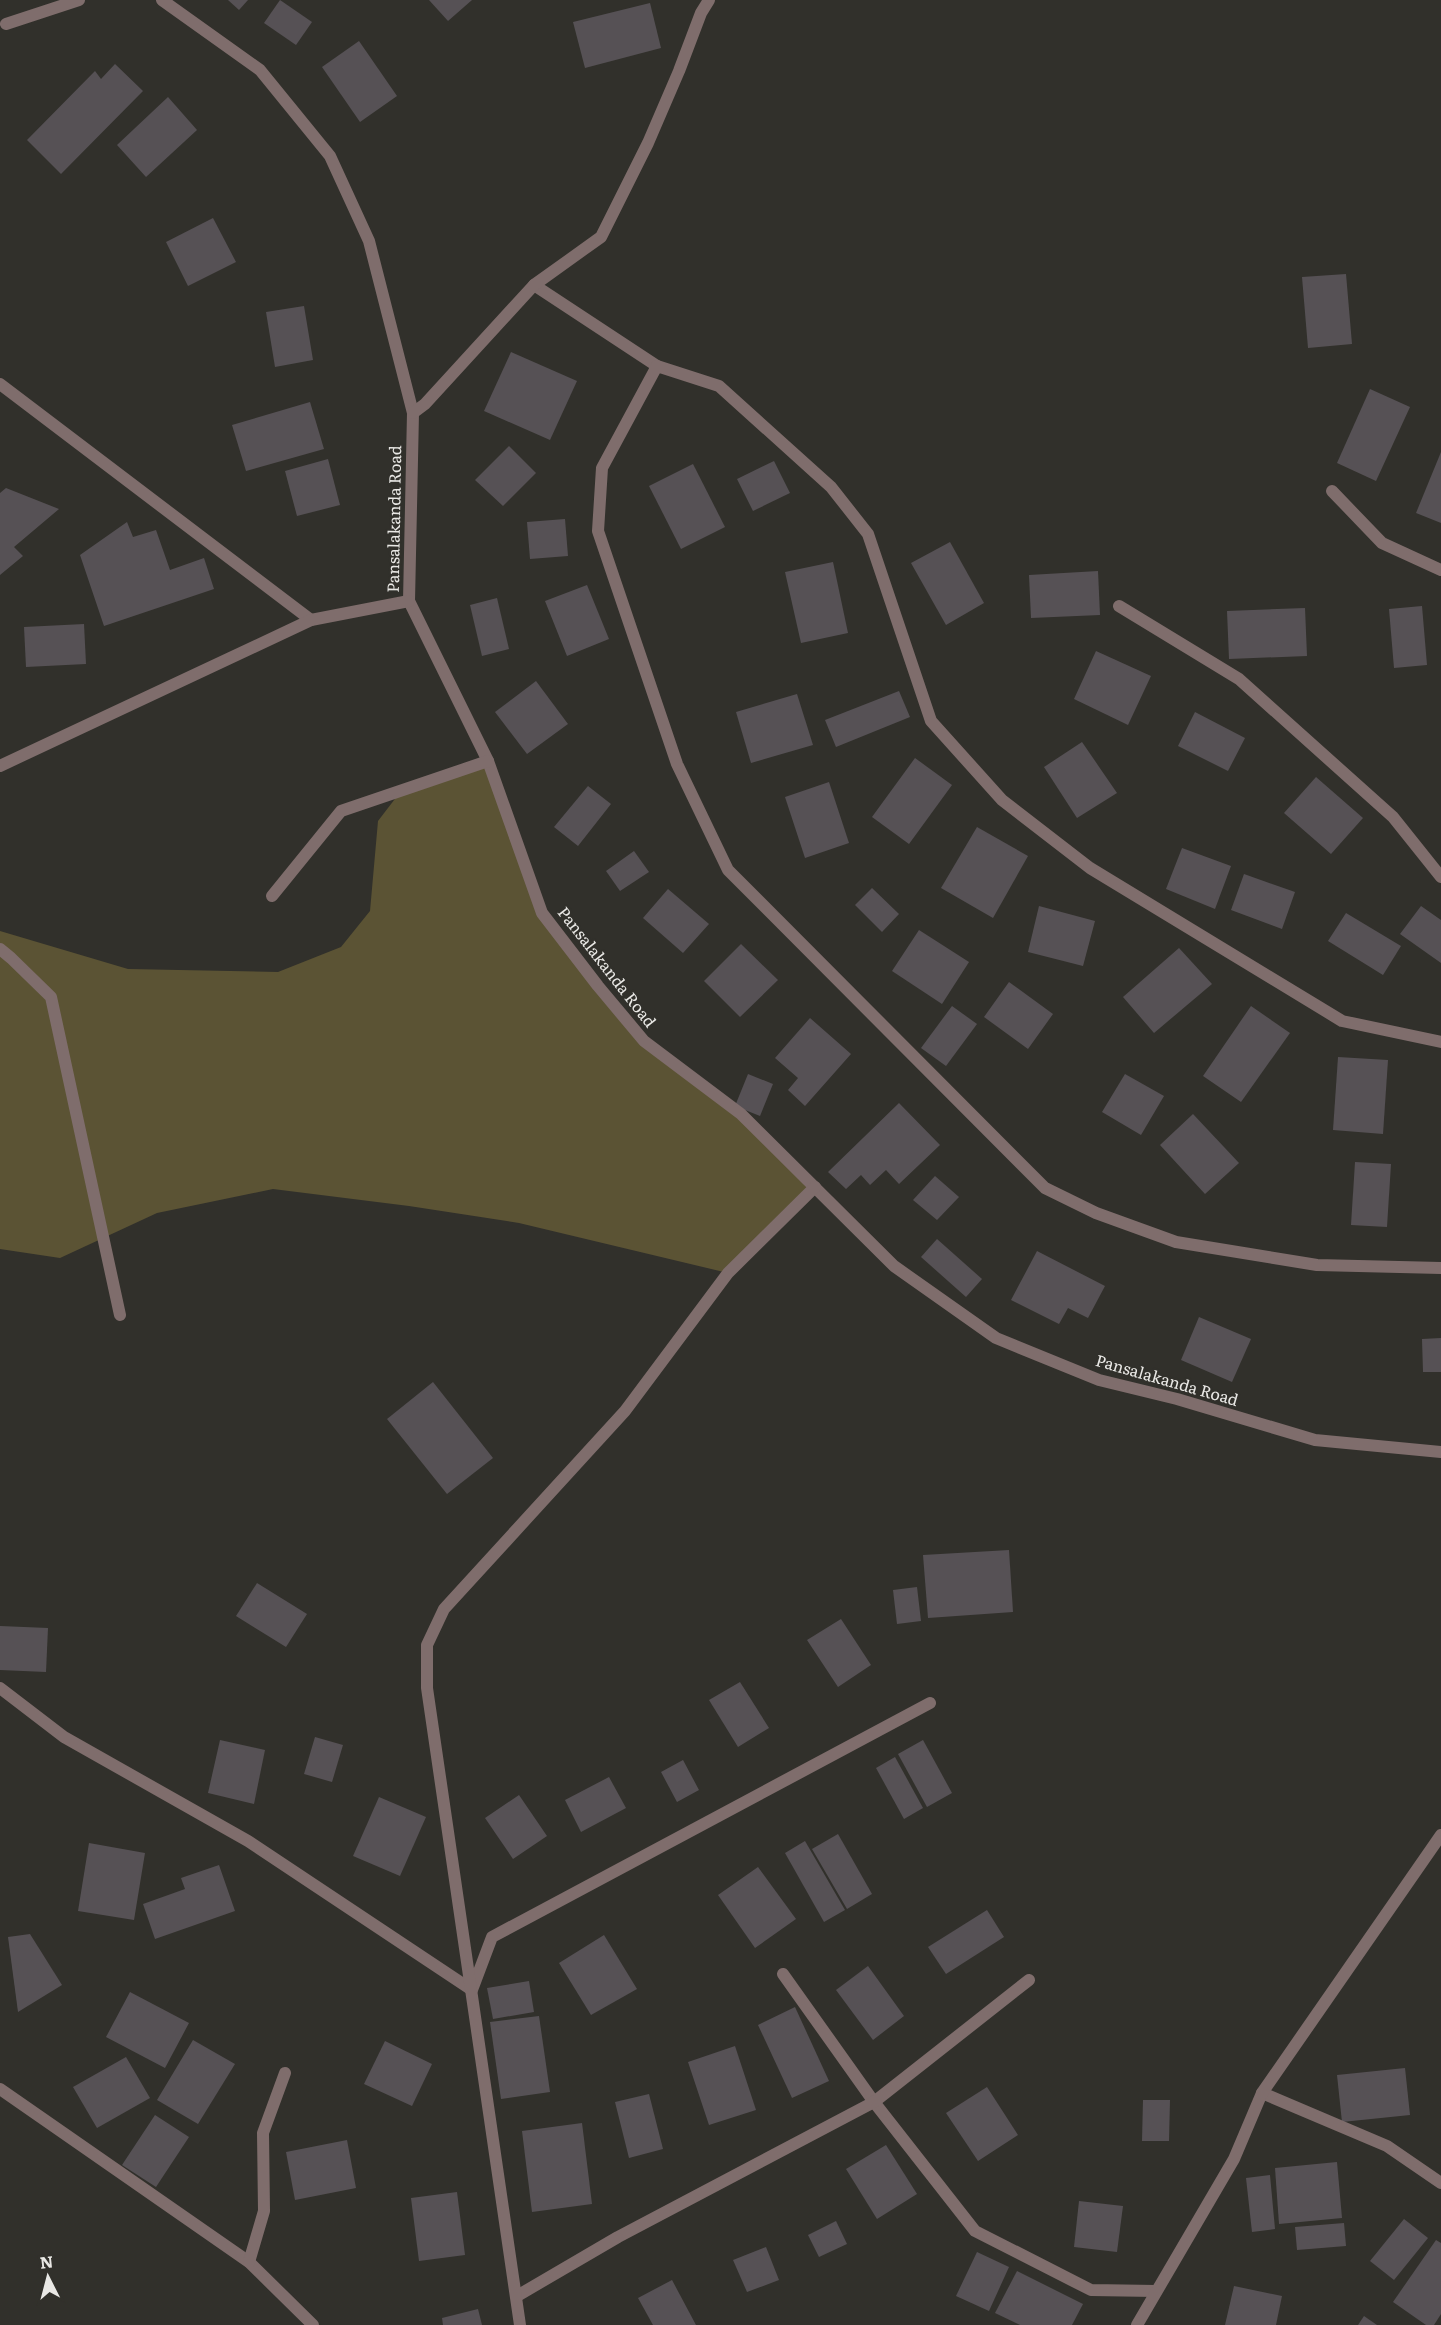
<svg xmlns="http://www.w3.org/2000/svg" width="1441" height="2325" font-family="Literata,serif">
  <rect width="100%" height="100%" fill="#31302b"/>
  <path fill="#5b5334" d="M488,761L542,913L644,1041L741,1114L815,1187L728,1273L519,1223L409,1206L273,1189L157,1213L60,1258L0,1249V931L128,969L278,972L341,947L370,911L378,821L401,791Z"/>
  <g fill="#565155">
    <path d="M228,0H248L239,10Z"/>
    <path d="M280,0L312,22L296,45L264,23Z"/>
    <path d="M429,0H472L448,21Z"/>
    <path d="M650,3L661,48L585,68L573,22Z"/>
    <path d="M359,41L397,96L360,122L322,67Z"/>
    <path d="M115,64L143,91L61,174L27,140L95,71L101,79Z"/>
    <path d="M168,97L197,130L146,177L117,145Z"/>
    <path d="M213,218L236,262L188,286L166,242Z"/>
    <path d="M1346,274L1352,344L1308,348L1302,277Z"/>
    <path d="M304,306L313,360L275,367L266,312Z"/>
    <path d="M511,352L577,381L550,440L484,411Z"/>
    <path d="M1370,389L1410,407L1376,481L1337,463Z"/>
    <path d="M310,402L324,449L246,471L232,425Z"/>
    <path d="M509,446L536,473L503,506L475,480Z"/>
    <path d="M1441,452V523L1416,513Z"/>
    <path d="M328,459L340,505L297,516L285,471Z"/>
    <path d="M774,461L790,493L753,511L737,479Z"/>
    <path d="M693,464L725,527L681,549L649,486Z"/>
    <path d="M6,488L59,509L14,547L23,556L0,575V493Z"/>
    <path d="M565,519L568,556L530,559L527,522Z"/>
    <path d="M127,522L133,537L156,530L170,570L204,558L214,589L104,626L80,555Z"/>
    <path d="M950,542L984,603L946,625L911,563Z"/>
    <path d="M833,562L848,633L801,643L785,572Z"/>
    <path d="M1098,571L1100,615L1031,618L1029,575Z"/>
    <path d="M587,585L609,639L567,656L545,601Z"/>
    <path d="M497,598L509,649L482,656L470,605Z"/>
    <path d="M1422,606L1427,665L1394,668L1389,609Z"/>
    <path d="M1305,608L1307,656L1229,659L1227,611Z"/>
    <path d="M84,624L86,664L26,667L24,627Z"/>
    <path d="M1096,651L1151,676L1128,725L1074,699Z"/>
    <path d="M536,681L568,724L527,754L495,712Z"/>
    <path d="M899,691L910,717L836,747L825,720Z"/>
    <path d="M797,694L813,745L751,763L736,712Z"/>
    <path d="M1195,712L1245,738L1228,771L1178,746Z"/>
    <path d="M1082,742L1117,793L1077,818L1044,767Z"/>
    <path d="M915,758L952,785L909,844L872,817Z"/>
    <path d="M1316,777L1363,818L1331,854L1284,813Z"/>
    <path d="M829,782L849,843L805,858L785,797Z"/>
    <path d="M588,786L611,804L578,846L554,827Z"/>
    <path d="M977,827L1028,856L993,918L941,888Z"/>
    <path d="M1182,848L1231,866L1215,909L1166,889Z"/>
    <path d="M634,851L649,872L620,891L606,871Z"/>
    <path d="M1244,874L1295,892L1282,929L1231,910Z"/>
    <path d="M872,888L899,914L882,932L855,905Z"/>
    <path d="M668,889L709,924L683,953L643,918Z"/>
    <path d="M1039,906L1095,921L1083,966L1028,952Z"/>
    <path d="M1421,906L1441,920V963L1400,934Z"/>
    <path d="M1346,913L1401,946L1383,975L1328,941Z"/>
    <path d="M919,930L969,962L942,1004L892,971Z"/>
    <path d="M741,944L778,980L740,1017L704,981Z"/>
    <path d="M1179,948L1212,984L1154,1033L1123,997Z"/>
    <path d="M1009,982L1053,1014L1028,1049L984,1017Z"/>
    <path d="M952,1006L977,1024L946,1066L921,1048Z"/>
    <path d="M1251,1006L1290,1033L1241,1102L1203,1076Z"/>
    <path d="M810,1018L851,1054L805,1106L788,1090L798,1078L775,1058Z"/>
    <path d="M1338,1057L1388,1060L1383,1134L1333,1130Z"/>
    <path d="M748,1074L773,1084L760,1116L735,1106Z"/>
    <path d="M1125,1074L1164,1096L1141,1135L1102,1112Z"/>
    <path d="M899,1103L940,1145L899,1184L886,1170L870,1185L861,1175L846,1189L828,1172Z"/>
    <path d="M1193,1114L1239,1163L1205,1194L1160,1145Z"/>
    <path d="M1355,1162L1391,1164L1387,1227L1351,1225Z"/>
    <path d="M935,1176L959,1197L937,1220L913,1200Z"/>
    <path d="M937,1239L982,1279L966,1297L921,1257Z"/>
    <path d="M1037,1251L1105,1286L1088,1318L1068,1308L1059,1324L1011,1300Z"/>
    <path d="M1199,1317L1251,1339L1232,1382L1181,1360Z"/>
    <path d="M1441,1338V1372H1423L1422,1339Z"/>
    <path d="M433,1382L493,1458L447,1494L387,1419Z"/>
    <path d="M1009,1550L1013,1612L928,1618L923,1555Z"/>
    <path d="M257,1583L307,1614L286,1647L236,1616Z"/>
    <path d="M917,1587L921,1621L897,1624L893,1590Z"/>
    <path d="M841,1619L871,1665L838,1687L807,1640Z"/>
    <path d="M0,1626L48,1628L46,1672L0,1670Z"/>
    <path d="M740,1682L769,1728L738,1747L709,1700Z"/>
    <path d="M315,1737L343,1745L332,1782L304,1774Z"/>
    <path d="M220,1740L265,1750L254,1804L208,1793Z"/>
    <path d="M923,1740L952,1793L927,1807L898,1754Z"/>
    <path d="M895,1757L923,1808L904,1819L876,1768Z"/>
    <path d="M683,1760L699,1790L677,1802L661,1772Z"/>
    <path d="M609,1777L626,1808L581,1832L565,1800Z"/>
    <path d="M519,1795L547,1836L513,1859L485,1818Z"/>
    <path d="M379,1797L426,1817L400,1876L353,1856Z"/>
    <path d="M838,1834L872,1894L847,1909L812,1849Z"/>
    <path d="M805,1841L845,1910L824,1922L785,1853Z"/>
    <path d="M89,1843L145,1853L134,1920L78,1911Z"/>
    <path d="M219,1865L235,1911L155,1939L143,1904L185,1889L181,1878Z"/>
    <path d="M758,1867L796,1919L755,1948L718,1895Z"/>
    <path d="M987,1910L1004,1937L946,1974L928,1947Z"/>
    <path d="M30,1934L62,1985L18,2012L8,1937Z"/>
    <path d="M604,1935L637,1989L591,2015L559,1963Z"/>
    <path d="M868,1966L904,2016L873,2040L836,1990Z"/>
    <path d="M529,1981L534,2012L493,2019L487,1988Z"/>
    <path d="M130,1992L189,2023L165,2068L106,2037Z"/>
    <path d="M795,2007L829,2081L792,2098L758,2025Z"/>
    <path d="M539,2016L550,2092L501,2099L490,2022Z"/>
    <path d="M193,2040L235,2064L198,2124L157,2100Z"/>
    <path d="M385,2041L432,2064L412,2106L364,2084Z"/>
    <path d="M735,2046L756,2110L709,2125L688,2062Z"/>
    <path d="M126,2057L150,2098L97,2128L73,2087Z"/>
    <path d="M1405,2068L1410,2115L1342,2122L1337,2075Z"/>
    <path d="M987,2087L1018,2135L978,2161L946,2113Z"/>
    <path d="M649,2094L663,2149L629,2158L615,2102Z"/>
    <path d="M1143,2100H1170L1169,2141H1142Z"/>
    <path d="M155,2115L189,2137L156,2187L122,2165Z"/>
    <path d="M582,2123L592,2204L532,2212L522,2131Z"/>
    <path d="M347,2140L356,2188L295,2200L286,2152Z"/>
    <path d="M886,2145L917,2194L877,2219L846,2169Z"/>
    <path d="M1337,2162L1342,2218L1279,2224L1275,2168Z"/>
    <path d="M1270,2175L1275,2229L1252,2232L1246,2178Z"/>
    <path d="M457,2192L465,2255L419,2261L411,2198Z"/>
    <path d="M1079,2201L1123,2206L1117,2252L1074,2247Z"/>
    <path d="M1404,2219L1428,2238L1394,2280L1370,2261Z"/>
    <path d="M836,2221L847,2244L819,2257L808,2235Z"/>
    <path d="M1344,2223L1346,2246L1297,2250L1295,2227Z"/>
    <path d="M1436,2240L1441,2243V2314L1434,2325H1426L1393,2302Z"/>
    <path d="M766,2247L779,2280L747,2292L733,2260Z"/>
    <path d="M977,2252L1009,2267L989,2311L956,2296Z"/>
    <path d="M1017,2271L1083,2304L1072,2325H1020L995,2313Z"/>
    <path d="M672,2280L696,2325H653L638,2298Z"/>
    <path d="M1234,2286L1282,2296L1276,2325H1225Z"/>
    <path d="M478,2309L482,2325H443L442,2318Z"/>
    <path d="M1364,2316L1377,2325H1358Z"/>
  </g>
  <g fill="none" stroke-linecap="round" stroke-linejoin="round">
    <g stroke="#7f6d6c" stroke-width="12">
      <path d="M162,0L260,70L330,156L369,241L413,413L409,601L488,761L542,913L598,986L644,1041L741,1114L894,1266L996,1338L1099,1380L1177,1399L1315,1440L1441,1452"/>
      <path d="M6,24L79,0"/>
      <path d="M534,285L657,366"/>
      <path d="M0,384L311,620"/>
      <path d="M413,413L425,404L534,285L601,237L648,143L679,71L701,13L709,0"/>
      <path d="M1332,491L1382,543L1441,570"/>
      <path d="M1119,606L1239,679L1393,817L1441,877"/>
      <path d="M0,766L311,620L409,601"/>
      <path d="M272,896L341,811L488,761"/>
      <path d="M0,949L11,958L51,997L120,1315"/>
      <path d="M1441,1042L1342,1021L1090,868L1002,800L931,721L868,534L831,487L719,386L657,366L602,468L598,531L677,764L728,870L1045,1188L1096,1213L1176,1242L1317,1265L1441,1268"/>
      <path d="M0,1688L64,1737L248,1841L472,1990L492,1937L930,1703"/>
      <path d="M783,1974L874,2102L975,2231L1091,2290L1156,2291"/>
      <path d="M0,2089L249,2262L313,2325"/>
      <path d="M1262,2093L1387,2146L1441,2183"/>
      <path d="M249,2262L264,2211L263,2133L285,2073"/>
      <path d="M517,2296L618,2237L874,2102L1029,1980"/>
      <path d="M520,2325L427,1688V1645L444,1609L625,1411L728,1273L815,1187"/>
      <path d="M1137,2325L1234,2159L1262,2093L1441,1835"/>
    </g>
  </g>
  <g text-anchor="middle" stroke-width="4.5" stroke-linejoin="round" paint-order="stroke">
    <g font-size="16" fill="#e9e8e5" stroke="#31302b">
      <text transform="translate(394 519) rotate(-89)" y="6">Pansalakanda Road</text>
      <text transform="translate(607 967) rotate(52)" y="6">Pansalakanda Road</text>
      <text transform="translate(1167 1380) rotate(16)" y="6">Pansalakanda Road</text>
    </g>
  </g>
  <g transform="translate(48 2277) rotate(354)" stroke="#31302b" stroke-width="4.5" paint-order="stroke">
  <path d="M0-4.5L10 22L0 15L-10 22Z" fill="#e9e8e5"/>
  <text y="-9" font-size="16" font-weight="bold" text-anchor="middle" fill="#e9e8e5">N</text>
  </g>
</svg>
